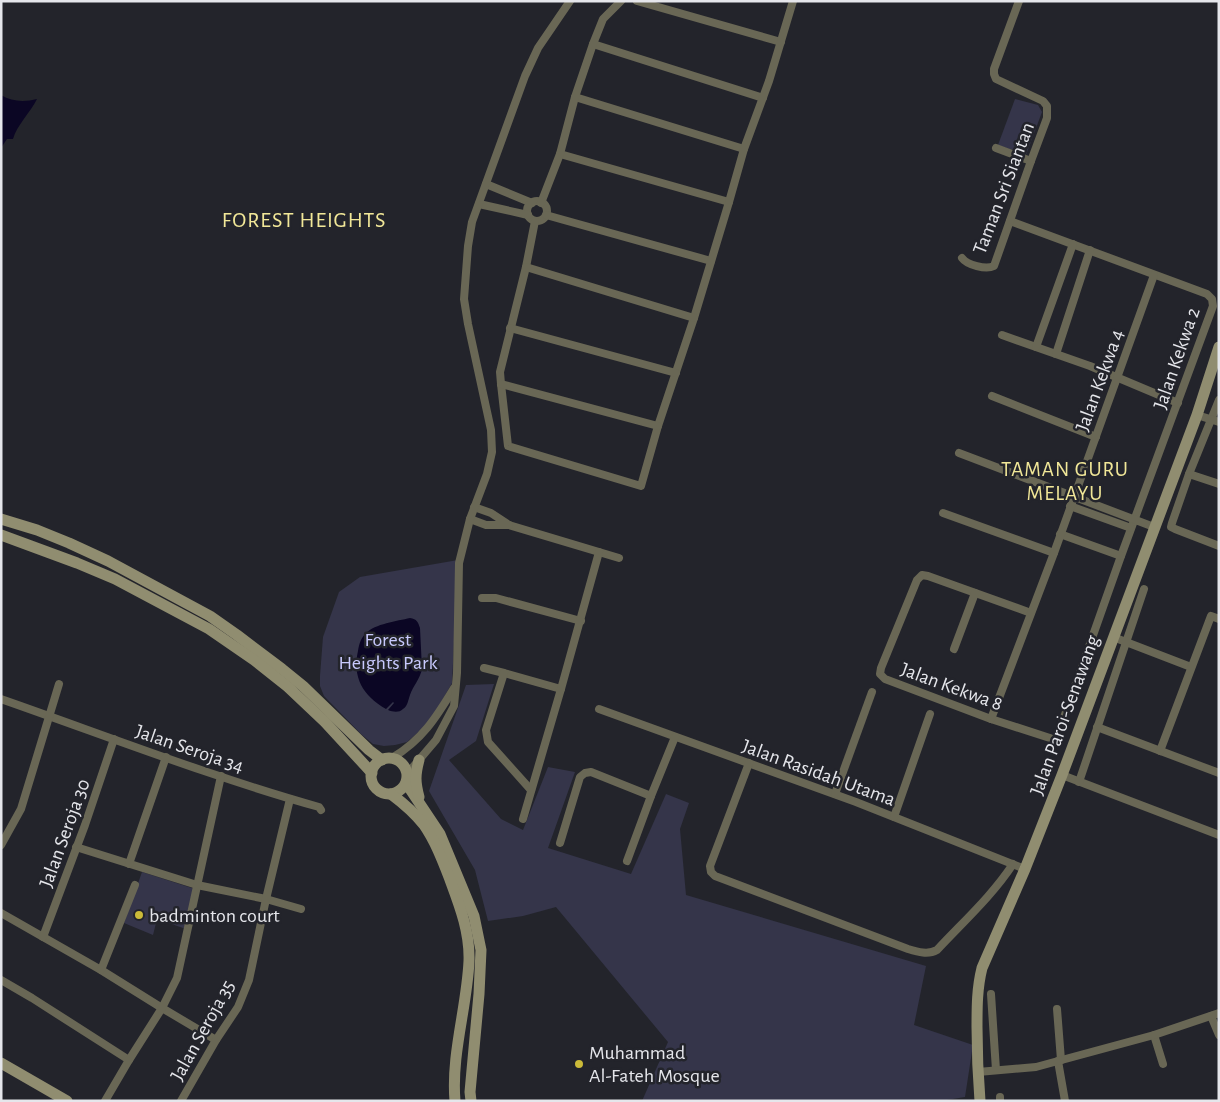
<svg xmlns="http://www.w3.org/2000/svg" width="1220" height="1102" font-family="'Alegreya Sans',sans-serif">
  <rect width="100%" height="100%" fill="#23242b"/>
  <g fill="#35354a">
    <path d="M1015,99L1038,105L1042,112L1026,155L998,145Z"/>
    <path d="M458,560L452,683L435,713L424,727L414,736L407,742L395,745L384,746L373,744L361,734L324,696L320,686V676L323,637L339,592L360,577Z"/>
    <path d="M494,684L476,741L449,760L501,819L523,830L548,767L575,772L548,848L631,874L666,794L689,803L680,829L686,895L926,966L914,1025L973,1045L965,1097L941,1101H642L668,1042L556,907L523,916L488,921L475,870L429,791L466,685Z"/>
    <path d="M142,872L195,889L186,929L157,919L153,935L124,923Z"/>
  </g>
  <g fill="#0b0624">
    <path d="M1,95C12,102 25,102 37,99C30,113 17,125 13,139H7L1,148Z"/>
    <path d="M410,618C417,619 418,622 420,628L422,669C420,679 413,686 410,695C408,700 408,706 403,709C399,713 393,712 388,710L394,703L393,702L386,709C363,696 352,677 358,651C359,644 361,638 366,633C375,624 397,621 410,618Z"/>
  </g>
  <g fill="none" stroke-linecap="round" stroke-linejoin="round">
    <g stroke="#696755" stroke-width="8">
      <path d="M637,1L781,42"/>
      <path d="M593,44L763,98"/>
      <path d="M575,97L744,149"/>
      <path d="M996,148L1031,161"/>
      <path d="M560,154L729,202"/>
      <path d="M486,184L532,203"/>
      <circle cx="537" cy="211" r="10"/>
      <path d="M541,203L560,154L575,97L593,44L603,19L621,1"/>
      <path d="M479,204L528,215"/>
      <path d="M546,215L711,261"/>
      <path d="M535,221L526,267L500,372L501,384L508,446L641,486L658,426L694,318L729,202L744,149L769,81L793,1"/>
      <path d="M1010,221L1207,294L1212,299L1213,306L1121,556L1056,740L991,719L885,679L880,674L881,668L917,580L922,575L928,576L1031,613"/>
      <path d="M962,258C967,265 986,270 994,266L1031,161L1047,118V106L1043,101L996,79L994,74V69L1019,1"/>
      <path d="M526,267L694,318"/>
      <path d="M510,328L676,373"/>
      <path d="M1002,335L1090,366L1178,403"/>
      <path d="M1036,347L1073,244"/>
      <path d="M1056,354L1090,250"/>
      <path d="M501,384L658,426"/>
      <path d="M992,396L1096,437"/>
      <path d="M1219,400L1189,474L1172,523L1171,527L1175,529L1219,546"/>
      <path d="M1197,415L1219,422"/>
      <path d="M959,453L1154,527"/>
      <path d="M1189,474L1219,484"/>
      <path d="M1070,506L1131,528"/>
      <path d="M474,507L491,513L509,525L619,558"/>
      <path d="M943,513L1054,553"/>
      <path d="M470,519L486,525H509"/>
      <path d="M1060,534L1121,556"/>
      <path d="M482,598H496L581,621"/>
      <path d="M1113,637L1191,667"/>
      <path d="M954,649L975,593"/>
      <path d="M484,668L504,673L561,689"/>
      <path d="M504,673L486,730L488,742L531,790"/>
      <path d="M1,699C107,736 212,777 319,807L321,810"/>
      <path d="M599,709L856,802L1025,869"/>
      <path d="M991,719L1054,553L1154,275"/>
      <path d="M1097,727L1219,773"/>
      <path d="M1160,751L1211,616L1219,619"/>
      <path d="M392,758C422,740 436,718 454,688"/>
      <path d="M749,763L710,866L711,872L715,876L908,949C918,952 928,955 937,950C963,922 992,896 1013,864"/>
      <path d="M407,774L436,740L454,706L457,673L459,563L470,519L487,474L492,452L491,430L468,324L464,299L468,246L472,222L525,76L538,48L570,1"/>
      <path d="M1062,775L1219,835"/>
      <path d="M1079,782L1144,589"/>
      <path d="M835,794L872,692"/>
      <path d="M894,817L930,714"/>
      <path d="M523,819L561,689L599,552"/>
      <path d="M560,843L580,777L585,773L591,772L651,796"/>
      <path d="M1,845L21,809L59,684"/>
      <path d="M76,847L197,885L266,899L301,909"/>
      <path d="M627,861L651,796L675,737"/>
      <path d="M129,864L166,757"/>
      <path d="M1,913L101,970L162,1008L216,1040"/>
      <path d="M43,937L85,825L114,739"/>
      <path d="M101,970L135,885"/>
      <path d="M1,980L32,998L129,1060"/>
      <path d="M991,994L996,1070"/>
      <path d="M1057,1009L1061,1060"/>
      <path d="M1211,1016L1219,1035"/>
      <path d="M1154,1035L1163,1064"/>
      <path d="M1058,1061L1065,1101"/>
      <path d="M978,1072L1036,1067L1058,1061L1154,1035L1219,1013"/>
      <path d="M1000,1097V1101"/>
      <path d="M105,1101L129,1060L162,1008L177,978L221,776"/>
      <path d="M181,1101L216,1040L238,1007L249,980L266,899L290,799"/>
    </g>
    <g stroke="#908d70" stroke-width="11">
      <path d="M1,519L37,530L69,543L108,561L210,616L237,635L282,669L303,686L369,750L382,760"/>
      <path d="M1,535L77,563L115,579L209,629L254,660L288,687L325,722L372,773"/>
      <circle cx="389" cy="776" r="18"/>
      <path d="M406,783L440,834L474,916L481,950L479,994L470,1092L471,1101"/>
      <path d="M391,794C403,803 415,813 424,825C435,841 442,859 449,877C459,904 470,931 469,961C467,1007 451,1054 455,1101"/>
      <path d="M419,797C415,782 415,775 419,760"/>
      <path d="M1,1063L67,1101"/>
      <path d="M980,1101C978,1076 977,1051 977,1027C977,1007 977,988 982,968L1025,869L1062,775L1197,415L1219,347"/>
    </g>
  </g>
  <g fill="#cbba39" stroke="#23242b" stroke-width="2">
    <circle cx="139" cy="915" r="5"/>
    <circle cx="579" cy="1064" r="5"/>
  </g>
  <g text-anchor="middle" stroke-width="5" stroke-linejoin="round" paint-order="stroke">
    <g font-size="20" fill="#e5e6eb" stroke="#23242b">
      <text transform="translate(1003 188) rotate(-69)" y="7">Taman Sri Siantan</text>
      <text transform="translate(1176 358) rotate(-71)" y="7">Jalan Kekwa 2</text>
      <text transform="translate(1099 380) rotate(-70)" y="7">Jalan Kekwa 4</text>
      <text transform="translate(952 686) rotate(20)" y="7">Jalan Kekwa 8</text>
      <text transform="translate(1064 715) rotate(-70)" y="7">Jalan Paroi-Senawang</text>
      <text transform="translate(190 748) rotate(19)" y="7">Jalan Seroja 34</text>
      <text transform="translate(819 772) rotate(20)" y="7">Jalan Rasidah Utama</text>
      <text transform="translate(64 833) rotate(-70)" y="7">Jalan Seroja 30</text>
      <text transform="translate(202 1030) rotate(-61)" y="7">Jalan Seroja 35</text>
    </g>
    <g font-size="20" fill="#c8c9fd" stroke="#23242b">
      <text x="388" y="646">Forest<tspan x="388" dy="23">Heights Park</tspan></text>
    </g>
    <g font-size="20" fill="#e5e6eb" stroke="#23242b" text-anchor="start">
      <text x="149" y="922">badminton court</text>
      <text x="589" y="1059">Muhammad<tspan x="589" dy="23">Al-Fateh Mosque</tspan></text>
    </g>
    <g font-size="21" letter-spacing="1" fill="#f1e798" stroke="#23242b">
      <text x="1065" y="476">TAMAN GURU<tspan x="1065" dy="24">MELAYU</tspan></text>
    </g>
    <g font-size="22" letter-spacing="1" fill="#f1e798" stroke="#23242b">
      <text x="304" y="227">FOREST HEIGHTS</text>
    </g>
  </g>
  <rect width="1220" height="1102" fill="none" stroke="#e5e6eb" stroke-width="5"/>
</svg>
